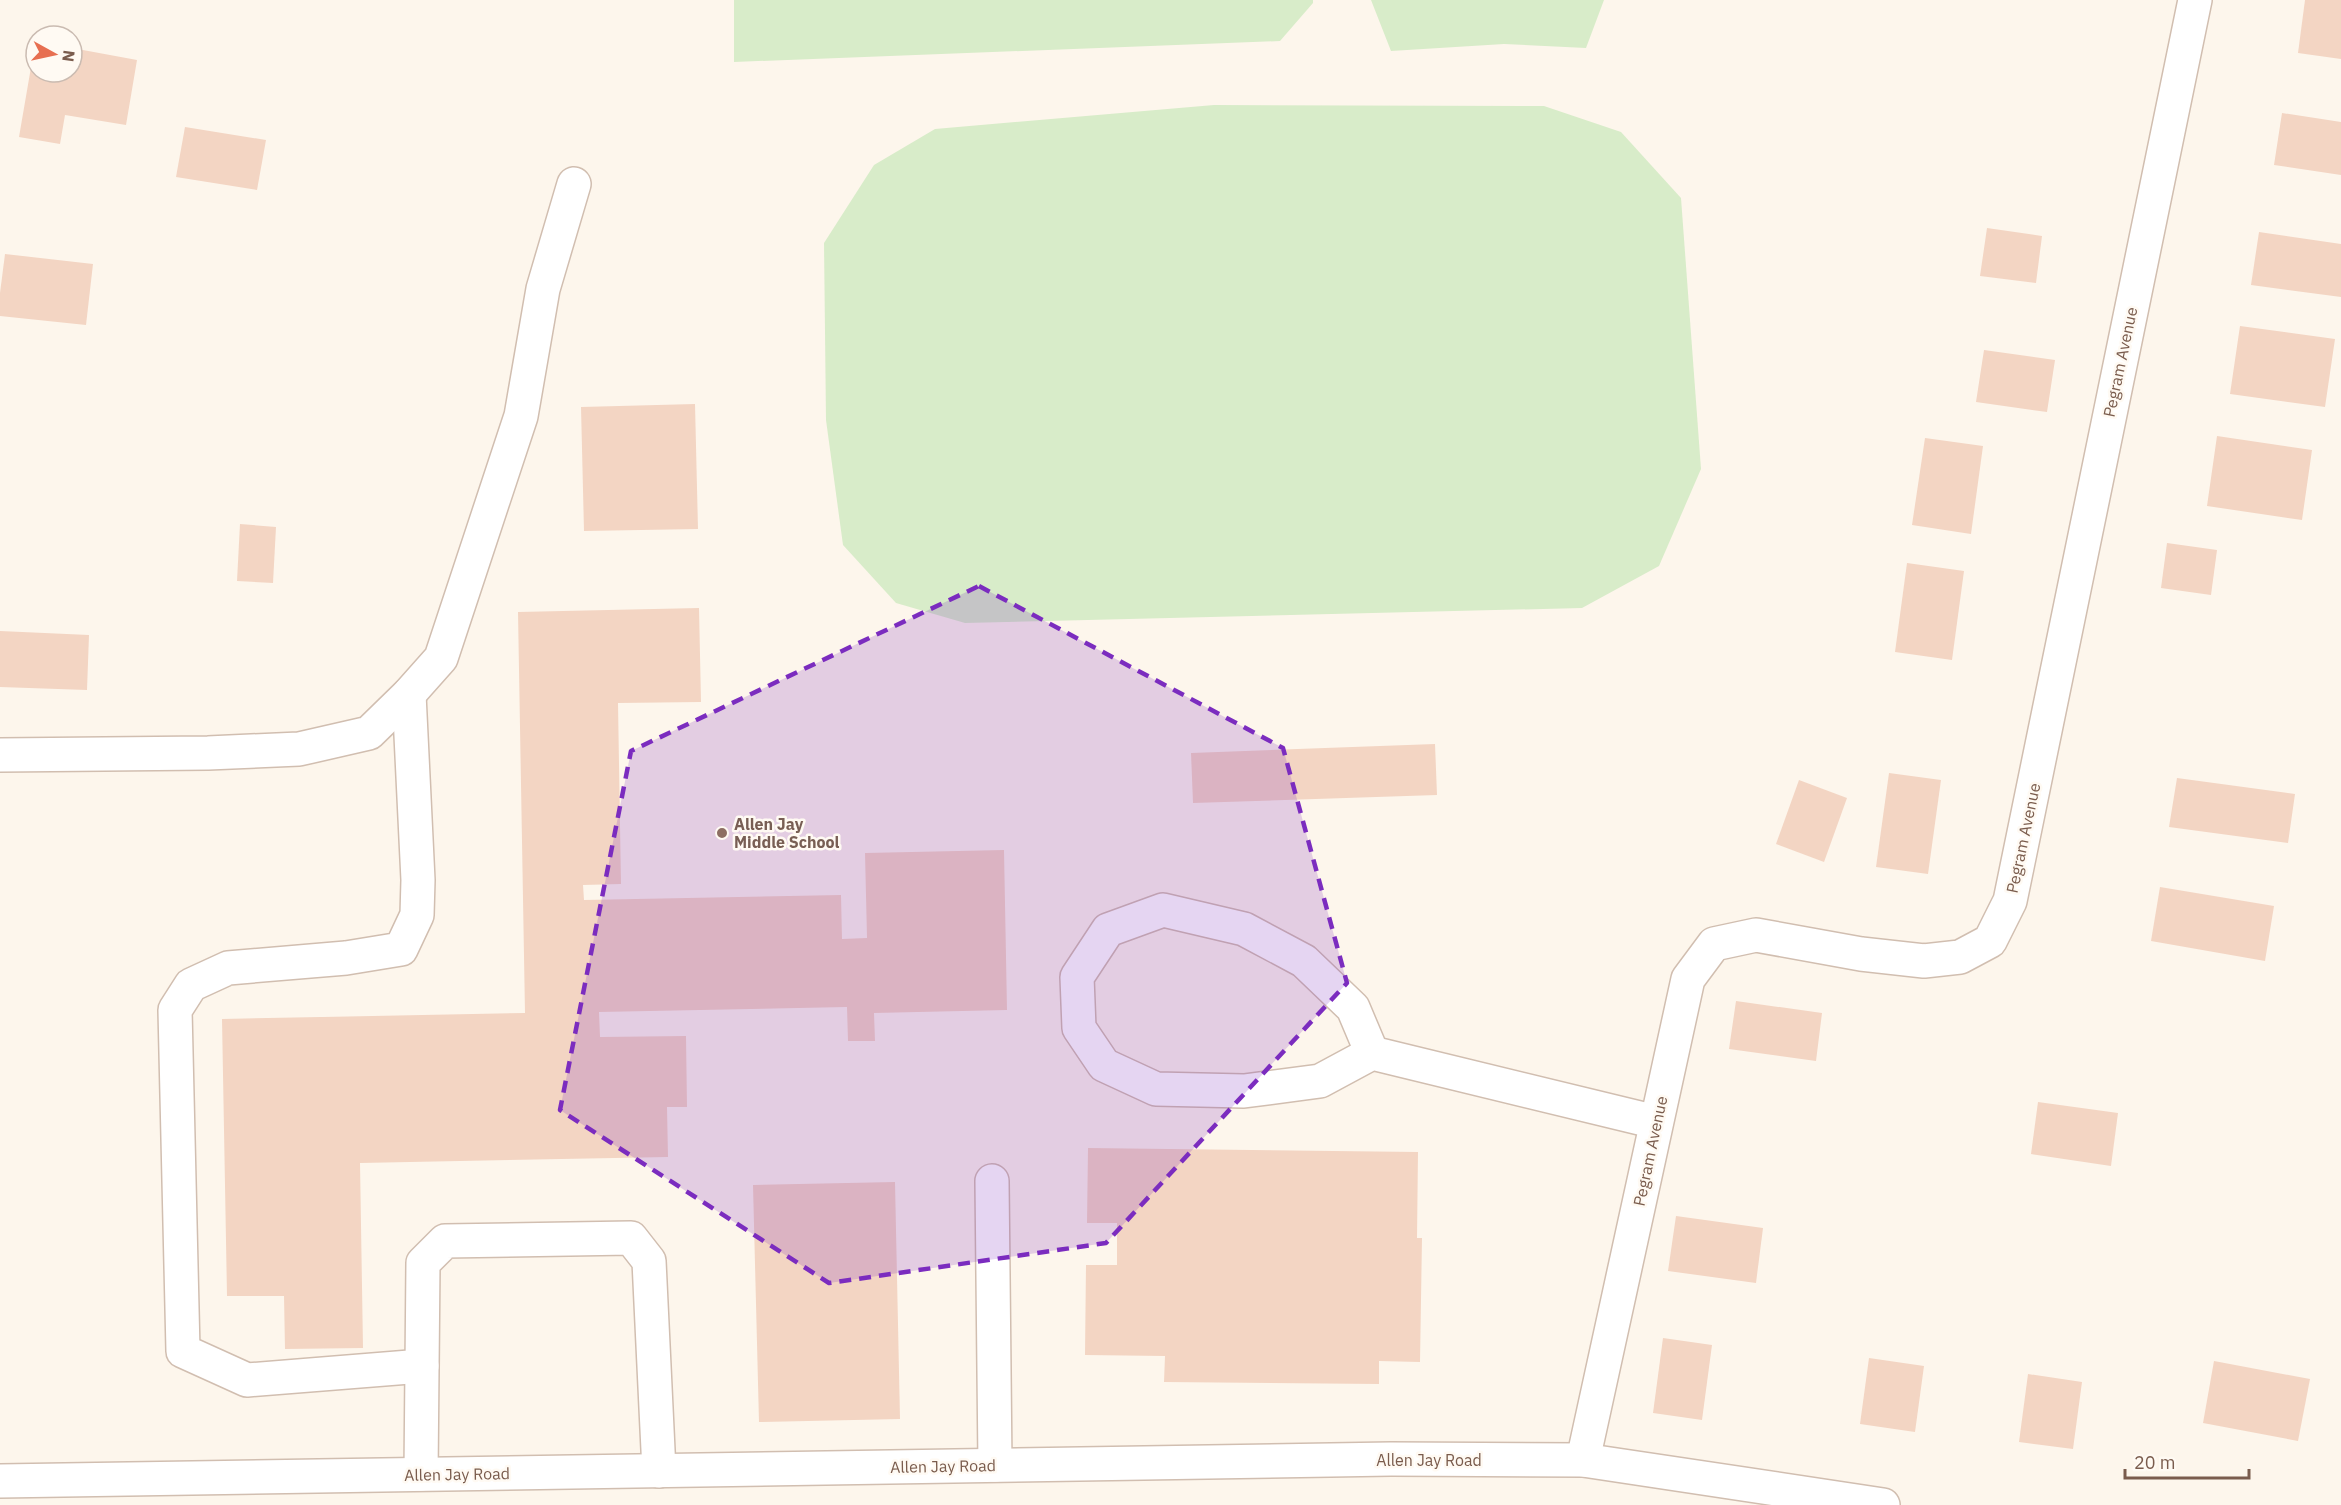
<svg xmlns="http://www.w3.org/2000/svg" width="2341" height="1505" font-family="'IBM Plex Sans',sans-serif">
  <rect width="100%" height="100%" fill="#fdf6ec"/>
  <g fill="#d8ecc9">
    <path d="M734,0H1313V3L1280,41L734,62Z"/>
    <path d="M1371,0H1604L1586,48L1504,44L1391,51Z"/>
    <path d="M1214,105L1544,106L1621,132L1681,198L1701,469L1659,566L1582,608L965,623L896,603L843,545L826,420L824,243L874,165L935,129Z"/>
  </g>
  <g fill="#f3d5c3">
    <path d="M2305,0H2341V59L2298,53Z"/>
    <path d="M35,44L36,72H72V48L137,60L126,125L65,115L60,144L19,137Z"/>
    <path d="M2282,113L2341,122V175L2274,165Z"/>
    <path d="M185,127L266,140L257,190L176,177Z"/>
    <path d="M1987,228L2042,236L2036,283L1980,276Z"/>
    <path d="M2259,232L2341,244V297L2251,285Z"/>
    <path d="M5,254L93,264L86,325L0,316V293Z"/>
    <path d="M2240,326L2335,339L2325,407L2230,394Z"/>
    <path d="M1984,350L2055,360L2047,412L1976,402Z"/>
    <path d="M695,404L698,529L584,531L581,407Z"/>
    <path d="M2217,436L2312,450L2302,520L2207,506Z"/>
    <path d="M1925,438L1983,446L1971,534L1912,525Z"/>
    <path d="M240,524L276,527L273,583L237,581Z"/>
    <path d="M2167,543L2217,550L2211,595L2161,588Z"/>
    <path d="M1907,563L1964,571L1952,660L1895,652Z"/>
    <path d="M699,608L701,702L618,703L621,884L583,885L584,900L841,895L842,939L867,938L865,853L1004,850L1007,1010L874,1013L875,1041H848L847,1007L599,1012L600,1037L686,1036L687,1107H667L668,1157L360,1163L363,1348L285,1349L284,1296H227L222,1019L525,1013L518,612Z"/>
    <path d="M0,631L89,635L87,690L0,687Z"/>
    <path d="M1435,744L1437,795L1193,803L1191,753Z"/>
    <path d="M1889,773L1941,780L1928,874L1876,867Z"/>
    <path d="M2177,778L2295,794L2288,843L2169,827Z"/>
    <path d="M1799,780L1847,798L1824,862L1776,844Z"/>
    <path d="M2160,887L2274,906L2265,961L2151,941Z"/>
    <path d="M1736,1001L1822,1013L1816,1061L1729,1049Z"/>
    <path d="M2038,1102L2118,1113L2111,1166L2031,1154Z"/>
    <path d="M1088,1148L1418,1152L1417,1238H1422L1420,1362L1379,1361V1384L1164,1382L1165,1356L1085,1355L1086,1265H1117V1223H1087Z"/>
    <path d="M895,1182L900,1419L759,1422L753,1185Z"/>
    <path d="M1676,1216L1763,1228L1756,1283L1668,1271Z"/>
    <path d="M1663,1338L1712,1345L1702,1420L1653,1413Z"/>
    <path d="M1869,1358L1924,1366L1915,1432L1860,1424Z"/>
    <path d="M2214,1361L2310,1379L2298,1441L2203,1423Z"/>
    <path d="M2028,1374L2082,1382L2073,1449L2019,1442Z"/>
  </g>
  <g fill="none" stroke-linecap="round" stroke-linejoin="round">
    <g stroke="#d1beb0" stroke-width="36">
      <g id="minor">
        <path d="M409,694L418,880L417,915L401,949L346,958L228,968L191,985L175,1010L183,1351L247,1380L422,1366"/>
        <path d="M0,755L208,753L299,749L369,733L409,694L441,658L521,416L543,289L574,184"/>
        <path d="M1372,1053L1320,1081L1244,1091L1156,1089L1104,1065L1079,1028L1077,977L1108,930L1163,910L1244,929L1304,961L1353,1008L1372,1053L1656,1122"/>
        <path d="M992,1181L995,1465"/>
        <path d="M1583,1460L1688,979L1714,944L1756,935L1861,954L1924,961L1960,957L1990,941L2010,901L2195,0"/>
        <path d="M421,1474L423,1263L445,1241L631,1238L649,1261L659,1471"/>
        <path d="M0,1481L1391,1459L1583,1460L1883,1505"/>
      </g>
    </g>
    <use href="#minor" stroke="#fff" stroke-width="33"/>
  </g>
  <path fill="#7b2cbf" fill-opacity="0.2" stroke="#7b2cbf" stroke-width="4.5" stroke-dasharray="12 8" stroke-linejoin="round" d="M979,586L1283,748L1347,983L1106,1243L829,1283L560,1110L631,751Z"/>
  <circle fill="#8d6e63" stroke="#fffaf3" stroke-width="2" cx="722" cy="833" r="6"/>
  <g text-anchor="middle" stroke-width="5" stroke-linejoin="round" paint-order="stroke">
    <g font-size="16" fill="#7a5c4d" stroke="#fffaf3">
      <text transform="translate(2120 362) rotate(-78)" y="6">Pegram Avenue</text>
      <text transform="translate(2023 838) rotate(-78)" y="6">Pegram Avenue</text>
      <text transform="translate(1650 1151) rotate(-78)" y="6">Pegram Avenue</text>
      <text x="1429" y="1466">Allen Jay Road</text>
      <text transform="translate(943 1466) rotate(-1)" y="6">Allen Jay Road</text>
      <text transform="translate(457 1474) rotate(-1)" y="6">Allen Jay Road</text>
    </g>
    <g font-size="16" font-weight="bold" fill="#785e54" stroke="#fffaf3" text-anchor="start">
      <text x="734" y="830">Allen Jay<tspan x="734" dy="18">Middle School</tspan></text>
    </g>
  </g>
  <g transform="translate(54 54) rotate(98)"><circle r="28" fill="#fffaf3" stroke="#cabbb1" stroke-width="1.5"/>
  <path d="M0-4.5L10 22L0 15L-10 22Z" fill="#e76f51"/>
  <text y="-9" font-size="16" font-weight="bold" text-anchor="middle" fill="#7a5c4d">N</text>
  </g>
  <path d="M2125 1469v9h124v-9" fill="none" stroke="#7a5c4d" stroke-width="3"/>
  <text x="2134" y="1469" font-size="18" fill="#7a5c4d" stroke="#fffaf3" stroke-width="4.5" paint-order="stroke">20 m</text>
</svg>
